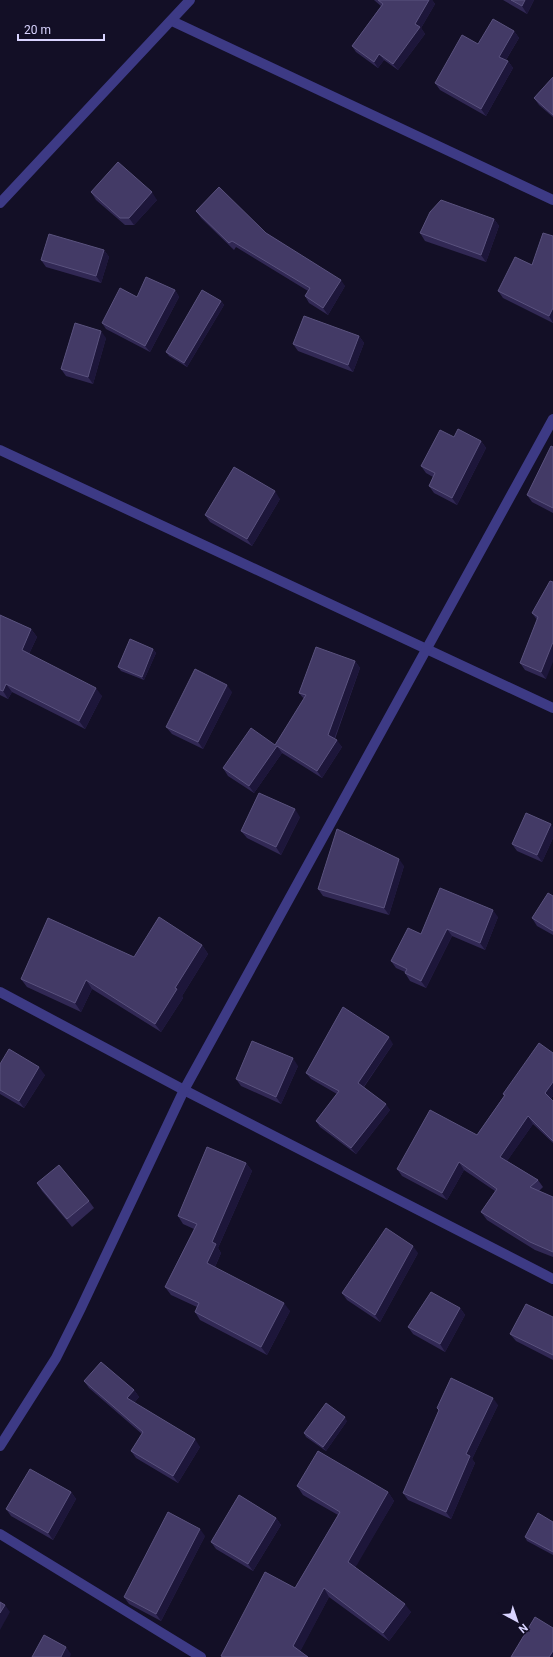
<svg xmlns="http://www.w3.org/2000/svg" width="553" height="1657" font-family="Roboto,sans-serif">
  <rect width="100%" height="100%" fill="#130f26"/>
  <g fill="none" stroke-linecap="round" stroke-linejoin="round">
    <g stroke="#3d3a85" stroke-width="10">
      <path d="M172,21L553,200"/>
      <path d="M0,203L190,0"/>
      <path d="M0,450L553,708"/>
      <path d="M0,992L184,1090L553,1279"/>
      <path d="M0,1446L56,1358L80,1310L184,1090L553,419"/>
      <path d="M0,1534L201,1657"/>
    </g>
  </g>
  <g fill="#312854">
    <path d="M374,0H432L435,4L421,28L425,34L398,70L384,60L378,68L356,52L352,46L381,6Z"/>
    <path d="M503,0H534L527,14Z"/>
    <path d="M514,31L519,38L506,60L508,61L513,68L486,116L440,90L435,83L478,44Z"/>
    <path d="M553,77V117L539,105L534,98Z"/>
    <path d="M91,192L157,200L134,225H125L96,200Z"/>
    <path d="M196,211L266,233L345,286L328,315L309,303L305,296L308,291L236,247L234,250L201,218Z"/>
    <path d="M494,219L499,226L486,262L425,241L420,233Z"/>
    <path d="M553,236V323L503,298L498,291L532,265Z"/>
    <path d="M104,250L109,257L101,283L46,267L41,260Z"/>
    <path d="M175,290L179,297L150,352L106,329L102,323L137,297Z"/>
    <path d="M221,301L224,305L187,367L169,356L166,352Z"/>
    <path d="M359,336L364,343L353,372L298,351L293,344Z"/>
    <path d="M106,338L93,384L66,376L61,369Z"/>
    <path d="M454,437L481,441L486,448L457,505L434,493L429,486L433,477L426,473L421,466Z"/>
    <path d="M553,447V513L532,502L527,495Z"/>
    <path d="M280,499L252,546L210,522L205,515Z"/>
    <path d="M553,582L546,679L525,670L520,663L537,620L532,613Z"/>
    <path d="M0,615L31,629L37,637L29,654L102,696L85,729L12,692L8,699L0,695Z"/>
    <path d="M153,649L156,653L144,680L121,671L118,667Z"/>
    <path d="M355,661L360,668L335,739L342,747L322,778L282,753L254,793L228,776L223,768L275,745L304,699L299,693Z"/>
    <path d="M232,692L203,749L172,734L166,727Z"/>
    <path d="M300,817L281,855L247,838L241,831Z"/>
    <path d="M553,827V838L542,862L517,851L512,844Z"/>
    <path d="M404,866L389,915L323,896L318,889Z"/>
    <path d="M553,896V935L537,926L532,918Z"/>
    <path d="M498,917L485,950L452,936L426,988L410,981L405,973V972L396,968L391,961L421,934Z"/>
    <path d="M202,945L208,954L182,996L183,998L161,1032L92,989L81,1012L27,987L21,979L134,957Z"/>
    <path d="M393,1044L364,1087L390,1110L356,1154L320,1127L316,1121L337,1094L311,1079L306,1073Z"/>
    <path d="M553,1053V1096L551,1099L553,1101V1143L533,1124L507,1161L538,1180L543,1187L539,1191L553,1197V1257L535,1250L487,1220L481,1212L495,1191L464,1170L447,1200L402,1176L397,1169L477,1135L504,1096L503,1094Z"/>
    <path d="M0,1064L45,1075L24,1108L0,1094Z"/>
    <path d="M298,1066L281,1104L241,1086L236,1079Z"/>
    <path d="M246,1163L252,1171L218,1248L221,1253L215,1267L290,1311L267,1355L200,1320L195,1312L197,1307L171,1295L165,1287L194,1229L183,1224L178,1216Z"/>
    <path d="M37,1183L89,1201L94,1208L72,1227L42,1191Z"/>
    <path d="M418,1253L380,1322L347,1300L342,1293Z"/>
    <path d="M460,1308L465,1315L445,1352L413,1334L408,1327Z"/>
    <path d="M553,1317V1360L516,1341L510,1334Z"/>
    <path d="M84,1381L134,1390L139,1397L134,1403L200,1447L178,1483L136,1458L131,1451L142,1434L89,1388Z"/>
    <path d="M498,1405L472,1459L475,1463L451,1519L408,1500L403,1493L439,1411L437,1408Z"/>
    <path d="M347,1421L326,1451L306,1437L304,1433Z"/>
    <path d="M297,1486L388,1492L394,1501L355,1567L411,1612L389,1641L329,1597L300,1651L308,1657H222L221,1656L295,1588L338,1515L303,1495Z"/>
    <path d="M71,1492L76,1499L53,1540L11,1516L6,1509Z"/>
    <path d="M276,1518L281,1525L253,1571L216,1549L211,1542Z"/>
    <path d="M553,1522V1555L527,1541L525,1537Z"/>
    <path d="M205,1536L161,1621L129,1604L124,1597Z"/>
  </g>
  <g fill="#1d163a">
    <path d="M429,0H432L435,4L421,28L425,34L398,70L393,64L415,24Z"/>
    <path d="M525,0H534L527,14L522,6Z"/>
    <path d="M514,31L519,38L504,63L499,57Z"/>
    <path d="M379,54L384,60L378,68L374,62Z"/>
    <path d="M508,61L513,68L486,116L481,109Z"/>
    <path d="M152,192L157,200L134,225L129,218Z"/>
    <path d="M494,219L499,226L486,262L481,255Z"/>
    <path d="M104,250L109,257L101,283L96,276Z"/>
    <path d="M341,280L345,286L328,315L323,308Z"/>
    <path d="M175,290L179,297L150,352L145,346Z"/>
    <path d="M221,301L224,305L187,367L184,363Z"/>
    <path d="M553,308V323L549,316Z"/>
    <path d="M101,331L106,338L93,384L88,377Z"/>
    <path d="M359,336L364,343L353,372L348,365Z"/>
    <path d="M481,441L486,448L457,505L452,498Z"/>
    <path d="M275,491L280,499L252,546L247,539Z"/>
    <path d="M31,629L37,637L27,658L22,650Z"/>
    <path d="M553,642V662L546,679L541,672Z"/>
    <path d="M153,649L156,653L144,680L142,677Z"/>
    <path d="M355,661L360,668L333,742L328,735Z"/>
    <path d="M6,684L12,692L8,699L3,691Z"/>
    <path d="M227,685L232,692L203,749L198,742Z"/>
    <path d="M96,688L102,696L85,729L79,721Z"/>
    <path d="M337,740L342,747L322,778L317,771Z"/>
    <path d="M277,746L282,753L254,793L249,786Z"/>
    <path d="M295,809L300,817L281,855L276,847Z"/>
    <path d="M551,824L553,827V838L542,862L537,855Z"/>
    <path d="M399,859L404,866L389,915L384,908Z"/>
    <path d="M493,910L498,917L485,950L480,943Z"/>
    <path d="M447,929L452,936L426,988L421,981Z"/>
    <path d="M202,945L208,954L182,996L183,998L161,1032L155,1024L175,988Z"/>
    <path d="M86,980L92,989L81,1012L75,1003Z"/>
    <path d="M389,1037L393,1044L362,1089L358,1083Z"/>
    <path d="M293,1058L298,1066L281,1104L276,1097Z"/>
    <path d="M39,1067L45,1075L24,1108L19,1101Z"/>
    <path d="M553,1082V1096L550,1100L545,1093Z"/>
    <path d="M386,1104L390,1110L356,1154L351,1148Z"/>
    <path d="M528,1116L533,1124L505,1164L500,1157Z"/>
    <path d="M459,1162L464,1170L447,1200L442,1193Z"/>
    <path d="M246,1163L252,1171L218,1248L221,1253L213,1271L207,1263L212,1242Z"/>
    <path d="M413,1246L418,1253L380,1322L375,1315Z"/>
    <path d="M284,1303L290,1311L267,1355L261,1347Z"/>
    <path d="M460,1308L465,1315L445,1352L440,1344Z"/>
    <path d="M134,1390L139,1397L132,1405L127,1398Z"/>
    <path d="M493,1398L498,1405L472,1459L475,1463L451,1519L446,1512L466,1454Z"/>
    <path d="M345,1417L347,1421L326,1451L323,1447Z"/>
    <path d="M195,1439L200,1447L178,1483L173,1476Z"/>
    <path d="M71,1492L76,1499L53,1540L48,1533Z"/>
    <path d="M388,1492L394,1501L354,1570L348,1562Z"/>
    <path d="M276,1518L281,1525L253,1571L248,1564Z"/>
    <path d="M200,1529L205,1536L161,1621L156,1614Z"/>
    <path d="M324,1588L329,1597L299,1654L293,1646Z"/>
    <path d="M405,1604L411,1612L389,1641L383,1633Z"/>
    <path d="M5,1605L10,1612L0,1630V1613Z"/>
    <path d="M66,1647L71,1654L70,1657H61Z"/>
    <path d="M553,1651V1657H549Z"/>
  </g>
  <g fill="#433a66" stroke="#5a527e">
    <path d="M378,0H429L415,24L420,27L393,64L379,54L374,62L352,46L383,4Z"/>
    <path d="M511,0H525L522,6Z"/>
    <path d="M493,19L514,31L499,57L508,61L481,109L435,83L462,35L478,44Z"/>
    <path d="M553,77V115L534,98Z"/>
    <path d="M118,162L152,192L129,218H120L91,192Z"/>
    <path d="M219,187L266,233L341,280L323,308L305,296L310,288L232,241L229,243L196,211Z"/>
    <path d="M441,200L494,219L481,255L420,233L430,212Z"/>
    <path d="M543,233L553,236V308L549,316L498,291L515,257L532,265Z"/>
    <path d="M49,234L104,250L96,276L41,260Z"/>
    <path d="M146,277L175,290L145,346L102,323L120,288L137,297Z"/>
    <path d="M202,290L221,301L184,363L166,352Z"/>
    <path d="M304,316L359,336L348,365L293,344Z"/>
    <path d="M75,323L101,331L88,377L61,369Z"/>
    <path d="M458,429L481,441L452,498L429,486L435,473L421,466L440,430L454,437Z"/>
    <path d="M551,446L553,447V508L527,495Z"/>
    <path d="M234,467L275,491L247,539L205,515Z"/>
    <path d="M550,581L553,582V642L541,672L520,663L538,617L532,613Z"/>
    <path d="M0,615L31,629L22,650L96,688L79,721L6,684L3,691L0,690Z"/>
    <path d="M130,639L153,649L142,677L118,667Z"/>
    <path d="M316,647L355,661L328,735L337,740L317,771L277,746L249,786L223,768L251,728L275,745L306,695L299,693Z"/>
    <path d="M195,669L227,685L198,742L166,727Z"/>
    <path d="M259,793L295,809L276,847L241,831Z"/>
    <path d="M526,813L551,824L537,855L512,844Z"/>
    <path d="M337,829L399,859L384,908L318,889Z"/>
    <path d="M440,888L493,910L480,943L447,929L421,981L405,973L407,969L391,961L408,928L421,934Z"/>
    <path d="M548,893L553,896V931L532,918Z"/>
    <path d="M159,917L202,945L175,988L177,989L155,1024L86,980L75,1003L21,979L48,918L134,957Z"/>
    <path d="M343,1007L389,1037L358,1083L386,1104L351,1148L316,1121L339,1091L306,1073Z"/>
    <path d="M252,1041L293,1058L276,1097L236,1079Z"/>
    <path d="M539,1043L553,1053V1082L545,1093L553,1101V1141L528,1116L500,1157L538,1180L530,1187L553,1197V1252L530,1242L481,1212L497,1189L459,1162L442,1193L397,1169L430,1110L477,1135L505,1095L503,1094Z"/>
    <path d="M9,1049L39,1067L19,1101L0,1090V1064Z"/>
    <path d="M207,1147L246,1163L212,1242L216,1244L207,1263L284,1303L261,1347L195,1312L199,1303L165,1287L197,1224L178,1216Z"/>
    <path d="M59,1165L89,1201L67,1219L37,1183Z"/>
    <path d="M386,1228L413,1246L375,1315L342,1293Z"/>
    <path d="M431,1292L460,1308L440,1344L408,1327Z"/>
    <path d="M526,1304L553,1317V1355L510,1334Z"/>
    <path d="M101,1362L134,1390L127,1398L195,1439L173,1476L131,1451L143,1432L84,1381Z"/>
    <path d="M451,1378L493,1398L466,1454L470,1456L446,1512L403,1493L439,1410L437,1408Z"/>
    <path d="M326,1403L345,1417L323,1447L304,1433Z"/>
    <path d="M318,1451L388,1492L348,1562L405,1604L383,1633L324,1588L293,1646L308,1657H223L221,1656L265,1572L295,1588L340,1512L297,1486Z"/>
    <path d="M30,1469L71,1492L48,1533L6,1509Z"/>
    <path d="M239,1495L276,1518L248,1564L211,1542Z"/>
    <path d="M168,1512L200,1529L156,1614L124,1597Z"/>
    <path d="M538,1513L553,1522V1552L525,1537Z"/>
    <path d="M0,1602L5,1605L0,1613Z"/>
    <path d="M535,1617L553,1628V1651L549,1657H511Z"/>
    <path d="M44,1635L66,1647L61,1657H32Z"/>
  </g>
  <g transform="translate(517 1621) rotate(140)" stroke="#130f26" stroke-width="3" paint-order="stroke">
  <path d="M0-3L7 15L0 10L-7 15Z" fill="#d9d4ff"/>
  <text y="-6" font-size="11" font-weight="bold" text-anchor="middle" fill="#d9d4ff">N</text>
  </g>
  <path d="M18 34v6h86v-6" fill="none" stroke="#d9d4ff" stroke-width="2"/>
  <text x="24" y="34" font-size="12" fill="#d9d4ff" stroke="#130f26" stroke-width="3" paint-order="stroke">20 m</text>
</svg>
